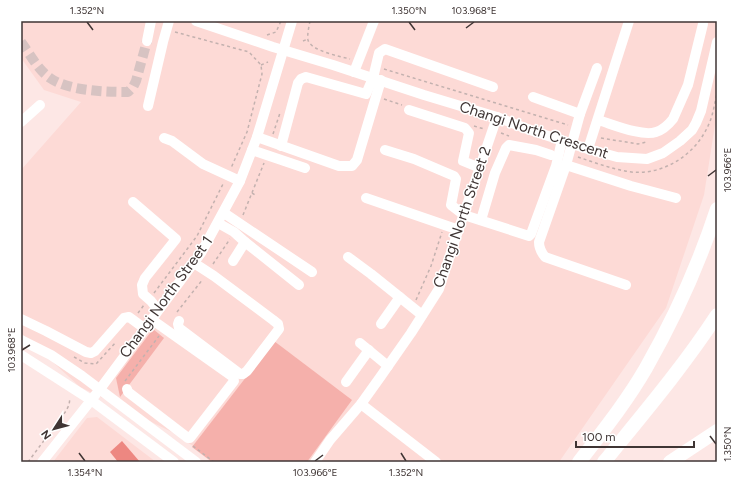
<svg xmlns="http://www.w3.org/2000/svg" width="738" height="483" font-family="Figtree,sans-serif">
  <rect width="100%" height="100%" fill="#fde7e5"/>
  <g fill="#fddad6">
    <path d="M21,21H717V112L704,195L666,308L559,462H215L176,434L80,387L21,333V170L81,102L44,90L21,58Z"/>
    <path d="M97,417L156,462H53L87,418Z"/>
  </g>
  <g fill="#f5b0ab">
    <path d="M153,329L164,338L120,397L116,378Z"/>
    <path d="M274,341L352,400L307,462H212L192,447Z"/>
  </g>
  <path fill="#ed8781" d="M122,441L140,462H118L110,452Z"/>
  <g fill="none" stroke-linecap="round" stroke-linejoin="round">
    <path stroke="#d7c3c2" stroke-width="10" stroke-dasharray="10 5" stroke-linecap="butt" d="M21,42C30,54 38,70 50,78C68,91 107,92 128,92L133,87L136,81L147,41"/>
    <g stroke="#c3b1af" stroke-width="1.5" stroke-dasharray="3 3" stroke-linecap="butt">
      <path d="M310,21C309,26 307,35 308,40C311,51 339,56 350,59"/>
      <path d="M175,32L249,52L261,65L262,74L247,132L231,168"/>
      <path d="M267,35L276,32L281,21"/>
      <path d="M303,41L308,39"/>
      <path d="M261,65L268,62"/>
      <path d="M384,69L568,125"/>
      <path d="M384,99L402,105"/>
      <path d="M474,126L484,129"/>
      <path d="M501,133L509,136"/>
      <path d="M273,134L280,113"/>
      <path d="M601,138L638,144L646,142"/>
      <path d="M578,157C593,162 609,168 625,171C659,178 694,157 708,126C713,116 714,105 717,94"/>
      <path d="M252,193L257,196"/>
      <path d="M243,215L264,163"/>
      <path d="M213,264L230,239"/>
      <path d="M154,293L197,236L223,184"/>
      <path d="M416,300L431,266L442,232"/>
      <path d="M177,312L203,279"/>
      <path d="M138,313L144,305"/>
      <path d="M74,357L85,363L96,364L116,342"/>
      <path d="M125,381L159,336"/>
      <path d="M193,446L214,462"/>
      <path d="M28,462L66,411L69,405L70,398"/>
    </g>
    <g stroke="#fff" stroke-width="10">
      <path d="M196,21L273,47L333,65L424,95L497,117L530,130L588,149L617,157L647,159L663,153L680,141L692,130L696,123L701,111L717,42"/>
      <path d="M147,41L151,21"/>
      <path d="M354,72L374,21"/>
      <path d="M533,97L580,114L566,165L539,242C539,248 541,252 545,257L626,285"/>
      <path d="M148,106L163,42L169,21"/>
      <path d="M409,110L465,128L469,133L463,161L480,168"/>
      <path d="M580,114L597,68"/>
      <path d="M598,120C612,124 642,137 656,132C663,130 669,124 673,119L688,85L703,24"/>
      <path d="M21,122L40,105"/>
      <path d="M257,137L339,166H352L357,160L381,80"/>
      <path d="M164,138L172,141L203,164L240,181"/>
      <path d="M281,146L298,83L301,79L306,77L366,94L373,78L379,53L385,49L493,87"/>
      <path d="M588,149L629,21"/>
      <path d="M252,150L305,168"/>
      <path d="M385,150L414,159L454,176L456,179L451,205L464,215L529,236L531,234L556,166L562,140"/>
      <path d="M566,165L631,186L676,198"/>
      <path d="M366,198L459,230"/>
      <path d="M133,202L176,239L145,278L142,285L143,294L151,301L158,310"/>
      <path d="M224,213L312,272"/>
      <path d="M481,220L495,173L506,148L509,145L536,150L551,155"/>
      <path d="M218,223L234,232L245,242L233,261"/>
      <path d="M245,242L299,285"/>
      <path d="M348,257L371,274L422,315"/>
      <path d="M21,319L46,331L86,352L91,353L95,351L124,318L129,317L144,328"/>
      <path d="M179,321L178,324L179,328L240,374H243L247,371L279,329L278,324L273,320L214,276L194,263"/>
      <path d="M381,324L400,297"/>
      <path d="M21,340L51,355L82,376L196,462"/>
      <path d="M360,343L388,366"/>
      <path d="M21,355L91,400L174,462"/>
      <path d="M346,382L369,350"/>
      <path d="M127,389L128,392L188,438H190L234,381L233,377L151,319"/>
      <path d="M361,404L436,462"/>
      <path d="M42,462L100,389L201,253L240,181L257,137L292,21"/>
      <path d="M315,462L330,440L361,404L381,376L411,333L439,289L453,246L497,117"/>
    </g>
    <g stroke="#fff" stroke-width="14">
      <path d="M579,462C603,431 627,401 646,368C675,317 699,264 717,209"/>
      <path d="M604,462C643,414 683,367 717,315"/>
      <path d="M670,462L717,431"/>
    </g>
  </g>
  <path fill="none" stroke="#3f3534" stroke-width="1.5" d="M87,22L93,30M409,22L415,30M466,28L474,22M708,176L716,170M22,350L30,345M710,436L716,444M79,453L85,461M401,453L406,461M315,461L323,455"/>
  <g text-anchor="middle" stroke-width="3" stroke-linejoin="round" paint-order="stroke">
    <g font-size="15" fill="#3f3534" stroke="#fff">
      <text transform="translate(534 130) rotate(18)" y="5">Changi North Crescent</text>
      <text transform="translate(462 217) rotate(-71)" y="5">Changi North Street 2</text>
      <text transform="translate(166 297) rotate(-54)" y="5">Changi North Street 1</text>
    </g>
  </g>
  <rect width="738" height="483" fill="none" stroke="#ffffff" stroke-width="44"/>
  <g transform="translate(54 429) rotate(234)" stroke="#ffffff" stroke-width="3" paint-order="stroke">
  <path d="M0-3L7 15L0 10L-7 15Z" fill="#3f3534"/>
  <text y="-6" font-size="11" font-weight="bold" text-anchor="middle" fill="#3f3534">N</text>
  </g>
  <path d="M576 441v6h118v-6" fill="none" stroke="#3f3534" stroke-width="2"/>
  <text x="582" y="441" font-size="12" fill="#3f3534" stroke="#ffffff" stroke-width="3" paint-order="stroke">100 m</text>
  <rect x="22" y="22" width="694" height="439" fill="none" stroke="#3f3534" stroke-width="1.5"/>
  <g font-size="10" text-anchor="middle" fill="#3f3534">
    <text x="87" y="14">1.352°N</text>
    <text x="409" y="14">1.350°N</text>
    <text x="474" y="14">103.968°E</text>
    <text transform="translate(727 170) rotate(-90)" y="4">103.966°E</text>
    <text transform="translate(11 350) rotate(-90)" y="4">103.968°E</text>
    <text transform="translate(727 444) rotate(-90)" y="4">1.350°N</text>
    <text x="85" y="476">1.354°N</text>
    <text x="315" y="476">103.966°E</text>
    <text x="406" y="476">1.352°N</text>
  </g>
</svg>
